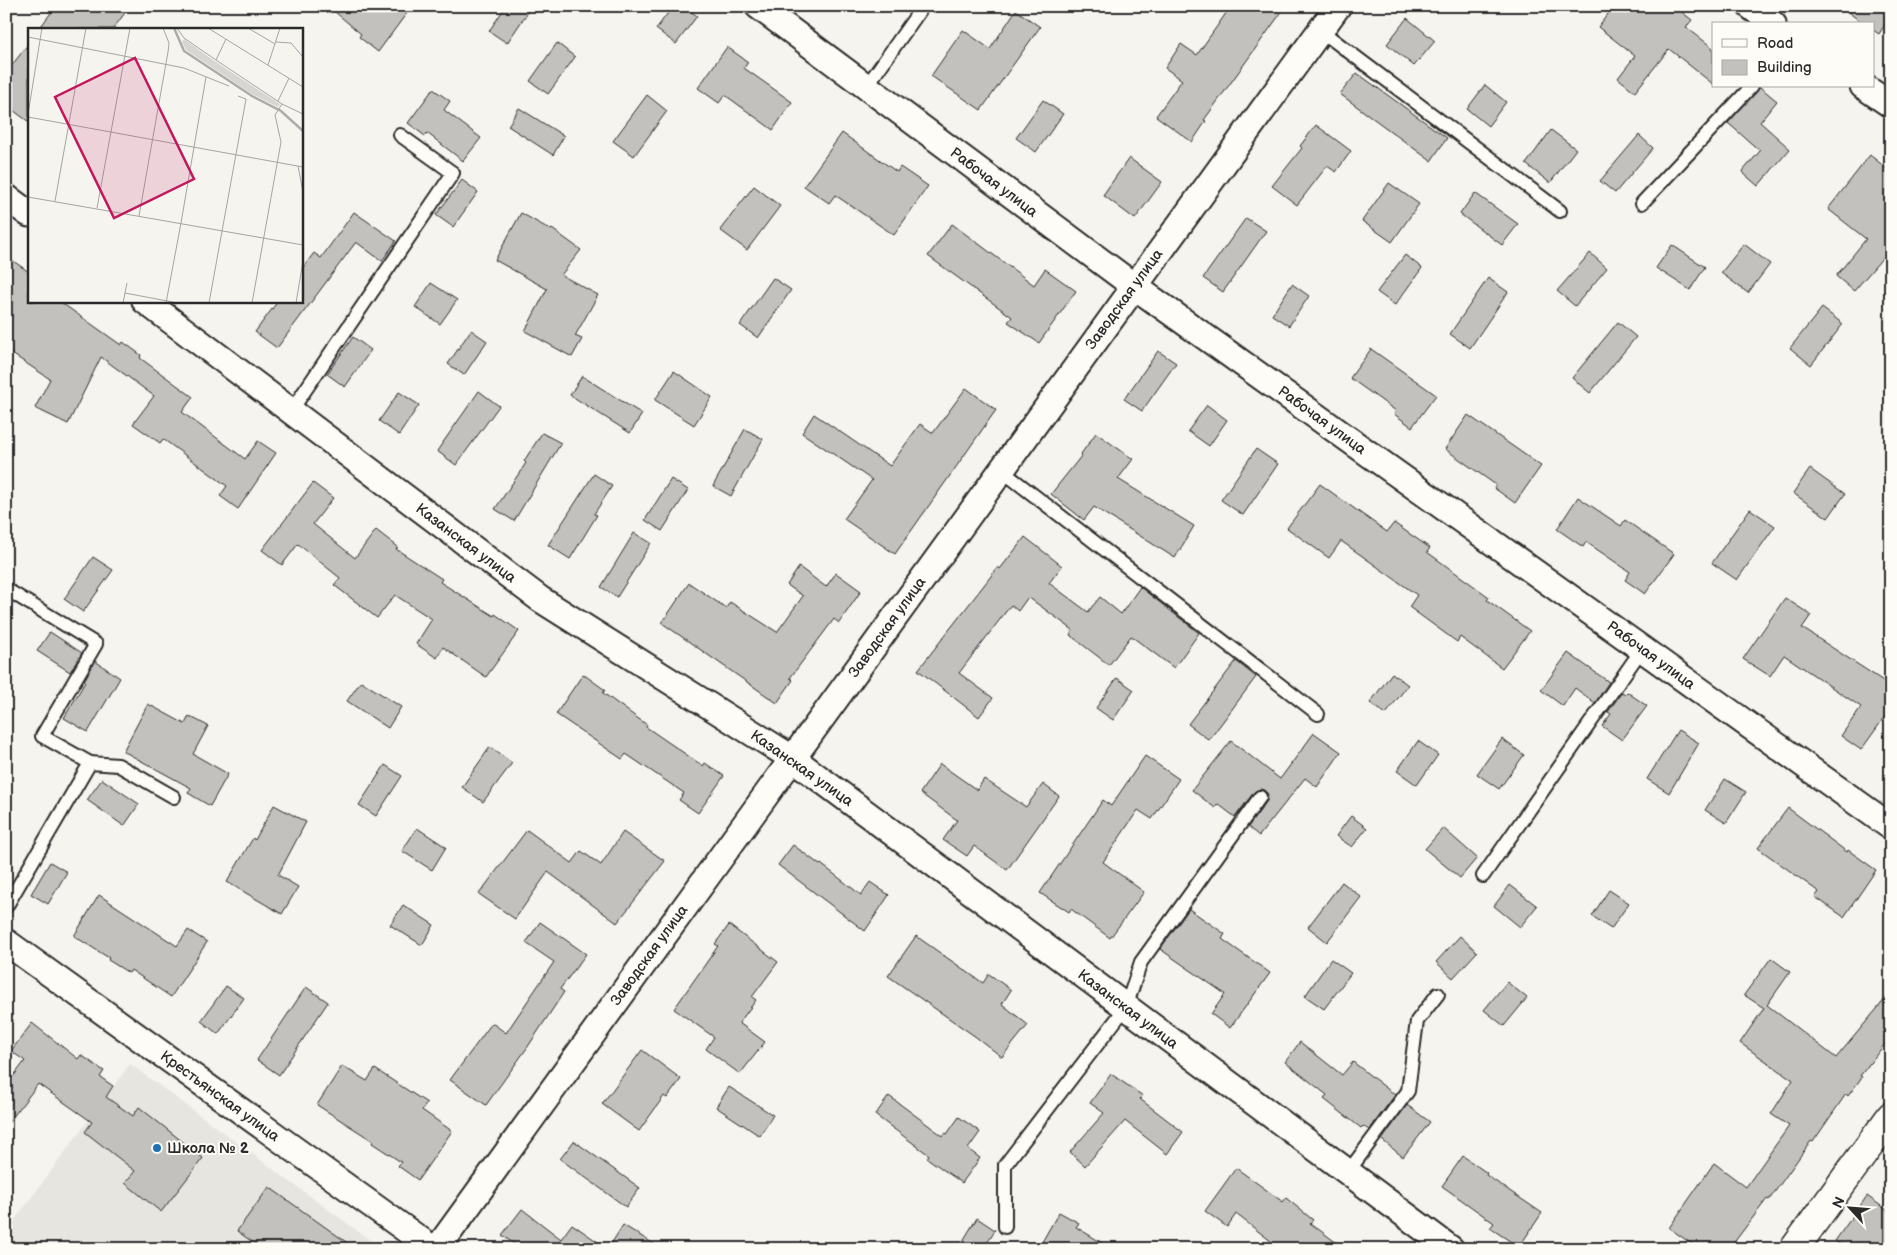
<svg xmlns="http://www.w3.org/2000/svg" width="1897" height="1255" font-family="'Balsamiq Sans',sans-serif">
  <rect width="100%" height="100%" fill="#f5f4ef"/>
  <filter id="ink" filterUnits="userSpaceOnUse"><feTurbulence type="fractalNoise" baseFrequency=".02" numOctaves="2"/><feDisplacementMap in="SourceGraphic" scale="10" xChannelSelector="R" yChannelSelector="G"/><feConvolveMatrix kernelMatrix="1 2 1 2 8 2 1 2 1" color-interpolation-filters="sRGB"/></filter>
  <g filter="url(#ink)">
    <path fill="#e6e5e0" d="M130,1064L382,1249H6V1232Z"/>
    <g fill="#c2c1be" stroke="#2b2b2b">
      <path d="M56,6H130L113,29H39Z"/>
      <path d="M328,6H412L378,52L359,37L361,34Z"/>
      <path d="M506,6H532L507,43L489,31Z"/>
      <path d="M673,6H684L697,16L676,44L656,29Z"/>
      <path d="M1231,6H1286L1204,120L1206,121L1192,142L1156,116L1182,80L1165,68L1181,44L1197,55Z"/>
      <path d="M1614,6H1674L1692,20L1686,27L1713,48V84L1669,49L1635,92L1618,78L1635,56L1598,27Z"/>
      <path d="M1840,6H1891V15L1879,34L1873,30V24H1864Z"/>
      <path d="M1016,10L1040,27L981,110L931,76L963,30L990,49Z"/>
      <path d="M1407,18L1435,41L1414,66L1387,44Z"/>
      <path d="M29,43V122L6,105V73Z"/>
      <path d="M557,43L575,57L548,94L530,81Z"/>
      <path d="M727,47L748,62L744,68L792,102L773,130L725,95L719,103L698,88Z"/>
      <path d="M1357,73L1447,138L1431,161L1340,94Z"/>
      <path d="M1485,85L1506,102L1488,126L1467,109Z"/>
      <path d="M1760,87L1777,101L1760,122L1790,149L1758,186L1742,172L1760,151L1728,123Z"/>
      <path d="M433,89L450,101L444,110L481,138L463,161L427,133L425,136L408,123Z"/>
      <path d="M647,95L667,111L634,156L613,141Z"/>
      <path d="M1043,100L1063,114L1036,152L1016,138Z"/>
      <path d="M519,108L564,136L553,155L508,126Z"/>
      <path d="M1316,125L1351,151L1336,172L1327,166L1297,205L1272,186L1302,148L1300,146Z"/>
      <path d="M1551,130L1576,149L1550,183L1526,164Z"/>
      <path d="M842,133L897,172L900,167L928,186L894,235L835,195L829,203L804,186Z"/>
      <path d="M1639,135L1653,148L1615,193L1600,181Z"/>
      <path d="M1870,155L1891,172V248L1854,291L1836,276L1866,239L1828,209Z"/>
      <path d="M1129,158L1162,182L1135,219L1103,195Z"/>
      <path d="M462,180L478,192L453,227L436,215Z"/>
      <path d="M1389,183L1419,204L1392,242L1362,221Z"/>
      <path d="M754,186L780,206L747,250L720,230Z"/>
      <path d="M1475,193L1518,224L1502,245L1460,214Z"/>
      <path d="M354,212L396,241L382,261L356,242L277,348L255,332L278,301H301V270L314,253L321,258Z"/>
      <path d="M521,213L551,230L552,229L581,250L561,275L598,295L575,336L582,339L572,357L525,331L547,289L495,260Z"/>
      <path d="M1246,218L1266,231L1223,292L1203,278Z"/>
      <path d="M952,224L1034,285L1045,269L1076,291L1039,343L1008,322L1012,317L928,256Z"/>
      <path d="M1744,244L1770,264L1748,293L1721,273Z"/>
      <path d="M1672,245L1705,267L1690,290L1656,268Z"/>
      <path d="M1590,253L1607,268L1575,306L1557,291Z"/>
      <path d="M1405,255L1422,268L1395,305L1377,292Z"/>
      <path d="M6,256L29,272V301H59L121,345L123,342L141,355L140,358L193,397L182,412L245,459L258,441L276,453L238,509L220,496L227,486L163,439L160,443L133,424L154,396L101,357L68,424L35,408L50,379L6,350Z"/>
      <path d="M773,278L791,290L758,338L740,325Z"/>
      <path d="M1488,278L1508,292L1470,348L1450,334Z"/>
      <path d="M431,283L457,300L440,324L415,307Z"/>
      <path d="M1292,284L1309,296L1289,326L1272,315Z"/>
      <path d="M1822,308L1843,324L1811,365L1790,348Z"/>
      <path d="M1618,322L1636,337L1590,393L1572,378Z"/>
      <path d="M471,330L487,341L464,375L448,364Z"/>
      <path d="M353,337L371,350L345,387L327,374Z"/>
      <path d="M1371,349L1436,395L1412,427L1394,414L1396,411L1350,378Z"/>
      <path d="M1158,351L1176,363L1142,411L1124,399Z"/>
      <path d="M674,371L712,397L694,425L655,400Z"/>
      <path d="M582,376L642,414L630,433L570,395Z"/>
      <path d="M966,388L996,410L895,554L844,519L872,480L802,433L814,414L890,466L920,424L933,433Z"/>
      <path d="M479,391L499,406L456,465L437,451Z"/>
      <path d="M399,392L419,405L399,435L379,421Z"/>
      <path d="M1207,405L1227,420L1209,446L1188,431Z"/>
      <path d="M1468,415L1541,466L1515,503L1494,488L1496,485L1445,449Z"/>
      <path d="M745,429L763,439L731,496L713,486Z"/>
      <path d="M542,433L561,443L514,521L495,509L526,463L524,461Z"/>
      <path d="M1096,433L1133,459L1118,479L1194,526L1175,558L1094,507L1084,520L1051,494L1082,455L1081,454Z"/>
      <path d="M1256,449L1278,464L1243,515L1221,500Z"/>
      <path d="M1810,469L1845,494L1828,518L1793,493Z"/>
      <path d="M594,474L612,486L594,514L597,515L570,559L548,545Z"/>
      <path d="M671,479L688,490L662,531L645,520Z"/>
      <path d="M313,483L333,498L313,524L355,558L376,530L398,547L396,549L442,579L440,582L494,616L495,614L519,631L486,677L443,647L437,658L416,644L432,619L395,595L377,618L334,585L340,578L298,544L282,565L262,550Z"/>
      <path d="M1320,484L1387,532L1394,523L1430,548L1427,552L1489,597L1487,600L1530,631L1502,668L1460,637L1457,642L1409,607L1417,595L1341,541L1329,558L1287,528Z"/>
      <path d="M1578,497L1621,526L1625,520L1674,554L1645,594L1625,580L1630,572L1586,542L1583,547L1557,529Z"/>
      <path d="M1750,509L1775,526L1737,580L1712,563Z"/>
      <path d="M634,533L651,543L617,597L601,587Z"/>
      <path d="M1025,537L1062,566L1049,583L1088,612L1100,597L1121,614L1140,587L1199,633L1174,668L1131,636L1109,665L1070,635L1073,630L1028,597L1018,611L1011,605L959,673L993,698L979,717L918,670L998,567L1000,569Z"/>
      <path d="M93,557L113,570L83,612L64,599Z"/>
      <path d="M799,567L826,587L836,573L861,591L839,623L834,619L790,678L793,680L777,703L662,623L689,583L726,608L730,602L777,632L803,596L787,585Z"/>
      <path d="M1785,598L1811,615L1802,628L1891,686V708L1861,750L1841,736L1861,707L1784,655L1770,676L1743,659Z"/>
      <path d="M50,632L82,653L70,672L37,651Z"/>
      <path d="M1568,653L1609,682L1595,703L1575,688L1563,706L1541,690Z"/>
      <path d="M95,661L120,678L88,732L64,718L85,682L84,681Z"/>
      <path d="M1236,661L1256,677L1209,740L1188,724Z"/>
      <path d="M1392,673L1408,685L1386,714L1370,703Z"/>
      <path d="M583,674L605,690L603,693L647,725L646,727L703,766L705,763L724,776L698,813L679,800L684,793L626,754L622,759L556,714Z"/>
      <path d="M1117,678L1134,690L1113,720L1096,708Z"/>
      <path d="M361,681L401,707L388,728L347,701Z"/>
      <path d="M1622,692L1625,694L1627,692L1647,706L1622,740L1602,726L1611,714L1608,712Z"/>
      <path d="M148,704L185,724L189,716L208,726L193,754L228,774L210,806L188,793L191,788L123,751Z"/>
      <path d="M1678,730L1699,743L1669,793L1647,779Z"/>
      <path d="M1314,733L1341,752L1317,787L1305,778L1259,836L1248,827L1267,801L1268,794L1264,790L1260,789L1254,792L1235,817L1218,804L1215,808L1192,790L1231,741L1280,779Z"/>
      <path d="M1502,739L1524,755L1499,789L1477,774Z"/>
      <path d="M1418,741L1438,755L1417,785L1397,771Z"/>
      <path d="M490,747L512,763L483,802L462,787Z"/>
      <path d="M1145,756L1179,779L1152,819L1138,810L1103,862L1144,892L1110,938L1071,909L1069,912L1040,893L1103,800L1111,806Z"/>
      <path d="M940,764L977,790L984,779L1026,807L1043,784L1059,796L1007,870L974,846L967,856L943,840L957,820L920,793Z"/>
      <path d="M385,765L402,776L376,816L359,805Z"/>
      <path d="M102,779L139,804L124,826L87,800Z"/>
      <path d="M1725,779L1746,792L1726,823L1705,810Z"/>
      <path d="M274,805L306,822L278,875L298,887L282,914L227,882L253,838L255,840Z"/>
      <path d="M1788,808L1847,852L1848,850L1876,870L1844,917L1815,897L1819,892L1758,848Z"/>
      <path d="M1351,816L1367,828L1352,847L1336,836Z"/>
      <path d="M417,828L446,847L432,870L402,851Z"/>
      <path d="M1443,828L1477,858L1460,878L1425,849Z"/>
      <path d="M527,830L572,863L581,851L601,865L623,832L665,861L617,923L548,872L515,919L479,894Z"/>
      <path d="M793,845L820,865L821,864L861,895L870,882L889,895L865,931L778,865Z"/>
      <path d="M50,862L67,872L48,904L31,894Z"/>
      <path d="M1342,882L1361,897L1327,942L1308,927Z"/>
      <path d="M1510,885L1537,906L1520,927L1494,906Z"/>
      <path d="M1609,890L1629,903L1611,929L1592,916Z"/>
      <path d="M99,895L177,946L188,930L207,942L171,997L131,970L129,973L108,960L109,958L74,936Z"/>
      <path d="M403,905L434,925L422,945L390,925Z"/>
      <path d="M1189,909L1225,934L1222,939L1270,973L1230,1028L1211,1014L1225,994L1160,949Z"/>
      <path d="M540,922L586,954L560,989L564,992L527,1048L486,1105L450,1080L492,1023L506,1033L554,962L526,943Z"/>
      <path d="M729,925L778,962L752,997L756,1000L739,1023L765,1042L740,1074L706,1049L714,1037L674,1009L718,946L715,944Z"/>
      <path d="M916,936L983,983L989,974L1011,990L1002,1004L1028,1025L1002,1057L976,1037L888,976Z"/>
      <path d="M1460,936L1477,952L1453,978L1436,962Z"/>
      <path d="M1771,958L1790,972L1767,1005L1836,1058L1891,992V1036L1860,1076L1862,1077L1848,1096L1846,1094L1813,1142L1811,1141L1769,1200L1767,1199L1729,1249H1699L1669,1228L1714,1163L1746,1187L1789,1126L1771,1114L1793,1080L1740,1043L1764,1008L1744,995Z"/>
      <path d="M1331,959L1351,973L1324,1009L1305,996Z"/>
      <path d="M1507,982L1527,998L1504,1026L1484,1010Z"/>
      <path d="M226,986L244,998L218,1034L201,1021Z"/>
      <path d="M306,987L328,1002L279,1075L257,1060Z"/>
      <path d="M32,1023L78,1059L81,1055L104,1071L100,1077L113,1086L106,1097L133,1116L139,1107L203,1158L161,1212L125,1183L135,1171L85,1132L92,1122L38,1084L6,1126V1086L25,1061L11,1051Z"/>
      <path d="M1300,1042L1342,1075L1353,1062L1395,1095L1369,1130L1363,1126L1361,1128L1324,1099L1327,1095L1285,1062Z"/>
      <path d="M642,1050L681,1079L667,1098L664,1096L639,1131L602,1104Z"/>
      <path d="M342,1066L367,1081L375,1069L427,1103L422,1110L452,1131L418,1180L398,1166L401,1162L372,1143L373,1141L317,1105Z"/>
      <path d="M1111,1074L1143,1096L1140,1099L1183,1132L1167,1154L1125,1121L1085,1166L1070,1152L1104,1113L1090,1103Z"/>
      <path d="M729,1087L773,1115L760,1136L716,1107Z"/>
      <path d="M889,1096L943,1136L945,1133L947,1134L959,1117L980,1132L968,1149L980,1158L962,1183L927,1158L929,1155L875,1115Z"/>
      <path d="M1407,1105L1430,1122L1403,1157L1382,1140Z"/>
      <path d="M574,1141L640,1188L626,1207L560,1159Z"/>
      <path d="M1463,1156L1487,1173L1486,1175L1542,1213L1519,1247L1490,1228L1494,1223L1442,1186Z"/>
      <path d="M1236,1168L1283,1202L1286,1198L1313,1220L1310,1223L1345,1249H1281L1236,1214L1227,1227L1205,1211Z"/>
      <path d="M269,1187L356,1249H262L237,1231Z"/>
      <path d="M1867,1196L1891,1213V1249H1846L1835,1241Z"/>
      <path d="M522,1209L561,1239L572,1224L608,1249H521L502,1235Z"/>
      <path d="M1059,1212L1079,1223L1076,1227L1112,1249H1038Z"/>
      <path d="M977,1218L995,1230L983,1249H958Z"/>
      <path d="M623,1225L662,1249H608Z"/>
    </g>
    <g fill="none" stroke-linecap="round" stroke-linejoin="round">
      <g stroke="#2b2b2b" stroke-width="16">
        <g id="lane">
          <path d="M1320,30L1560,211"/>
          <path d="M866,87L923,6"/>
          <path d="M1642,203L1752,86"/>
          <path d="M291,411L453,173L400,135"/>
          <path d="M1001,470L1318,714"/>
          <path d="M6,589L96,644L42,736L90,763L6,907"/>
          <path d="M90,763L118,765L174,797"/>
          <path d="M1483,876L1642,649"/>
          <path d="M1348,1172L1408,1091L1417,1021L1438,994"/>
          <path d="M1005,1227V1165L1126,1007L1141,962L1260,797"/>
        </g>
      </g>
      <g stroke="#2b2b2b" stroke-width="29">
        <g id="street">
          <path d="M758,6L1134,286L1891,827"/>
          <path d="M1750,6L1773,24"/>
          <path d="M1863,86L1891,105"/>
          <path d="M6,197L29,214"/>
          <path d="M145,301L540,599L792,758L1451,1249"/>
          <path d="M6,942L433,1249"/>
          <path d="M437,1249L1338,6"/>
        </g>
      </g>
      <g stroke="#2b2b2b" stroke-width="31">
        <path id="secondary" d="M1794,1249L1891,1116"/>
      </g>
      <use href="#lane" stroke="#fdfcf7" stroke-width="12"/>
      <use href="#street" stroke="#fdfcf7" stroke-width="25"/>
      <use href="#secondary" stroke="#fdfcf7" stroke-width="28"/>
    </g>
  </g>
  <circle fill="#1f6fb2" stroke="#fdfcf7" stroke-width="2" cx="157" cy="1148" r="5"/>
  <g text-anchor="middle" stroke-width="4" stroke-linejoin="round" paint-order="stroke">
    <g font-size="15" fill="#2b2b2b" stroke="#fdfcf7">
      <text transform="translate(994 182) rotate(37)" y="5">Рабочая улица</text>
      <text transform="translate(1124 299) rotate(-54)" y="5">Заводская улица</text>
      <text transform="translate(1322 420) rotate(36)" y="5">Рабочая улица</text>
      <text transform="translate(466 543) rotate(37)" y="5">Казанская улица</text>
      <text transform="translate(887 627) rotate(-54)" y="5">Заводская улица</text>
      <text transform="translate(1651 655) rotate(36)" y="5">Рабочая улица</text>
      <text transform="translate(802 768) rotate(35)" y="5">Казанская улица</text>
      <text transform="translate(649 955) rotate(-54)" y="5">Заводская улица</text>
      <text transform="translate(1128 1009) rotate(37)" y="5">Казанская улица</text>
      <text transform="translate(220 1096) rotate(36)" y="5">Крестьянская улица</text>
    </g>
    <g font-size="15" font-weight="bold" fill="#2b2b2b" stroke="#fdfcf7" text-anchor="start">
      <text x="167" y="1153">Школа № 2</text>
    </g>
  </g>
  <g transform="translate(28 28)">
    <rect width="275" height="275" fill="#f5f4ef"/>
    <path d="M156,11L185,32L252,76L250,79L224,66L158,22L154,14Z" fill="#d7d6d2"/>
    <path fill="none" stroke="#adaca9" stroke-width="2.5" d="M146,0L156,23L224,68L253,83L275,103"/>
    <path fill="none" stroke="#a4a4a1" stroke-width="1" d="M149,0L156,10L188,32L254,76L275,86M180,0L275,59M220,0L247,16M0,9L156,40L201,58M248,14L263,15L275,29M188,32L198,11M240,37L252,0M250,73L261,50M0,86L14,0M0,89L275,139M270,138L275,164M0,169L275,217M27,173L58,0M69,180L102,0M111,188L140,24L141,15L135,0M153,195L178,49M97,265L150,275M95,275L99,255M138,275L153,195M181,275L218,71L210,68M224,275L253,114L247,87L254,76M268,275L275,233"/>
    <path fill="#c2185b" fill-opacity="0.15" stroke="#c2185b" stroke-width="2.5" d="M107,30L166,151L86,190L27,69Z"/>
    <rect width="275" height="275" fill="none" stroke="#2b2b2b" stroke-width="2.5"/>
  </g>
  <rect width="1897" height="1255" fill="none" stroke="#fdfcf7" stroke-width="25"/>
  <rect x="12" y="12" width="1872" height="1230" fill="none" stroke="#2b2b2b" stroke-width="2" filter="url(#ink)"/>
  <rect x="1712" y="22" width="162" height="65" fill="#fdfcf7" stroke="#a9a8a5"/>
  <rect x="1722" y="39" width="25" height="8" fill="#fdfcf7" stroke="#a9a8a5"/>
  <text x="1757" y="48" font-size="15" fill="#2b2b2b">Road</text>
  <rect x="1722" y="60" width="25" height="15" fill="#c2c1be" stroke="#a9a8a5"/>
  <text x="1757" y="72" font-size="15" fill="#2b2b2b">Building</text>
  <g transform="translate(1850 1208) rotate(296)" stroke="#fdfcf7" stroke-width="4" paint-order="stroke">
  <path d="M0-4L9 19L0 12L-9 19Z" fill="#2b2b2b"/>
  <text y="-8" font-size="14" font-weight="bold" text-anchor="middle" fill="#2b2b2b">N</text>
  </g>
</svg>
